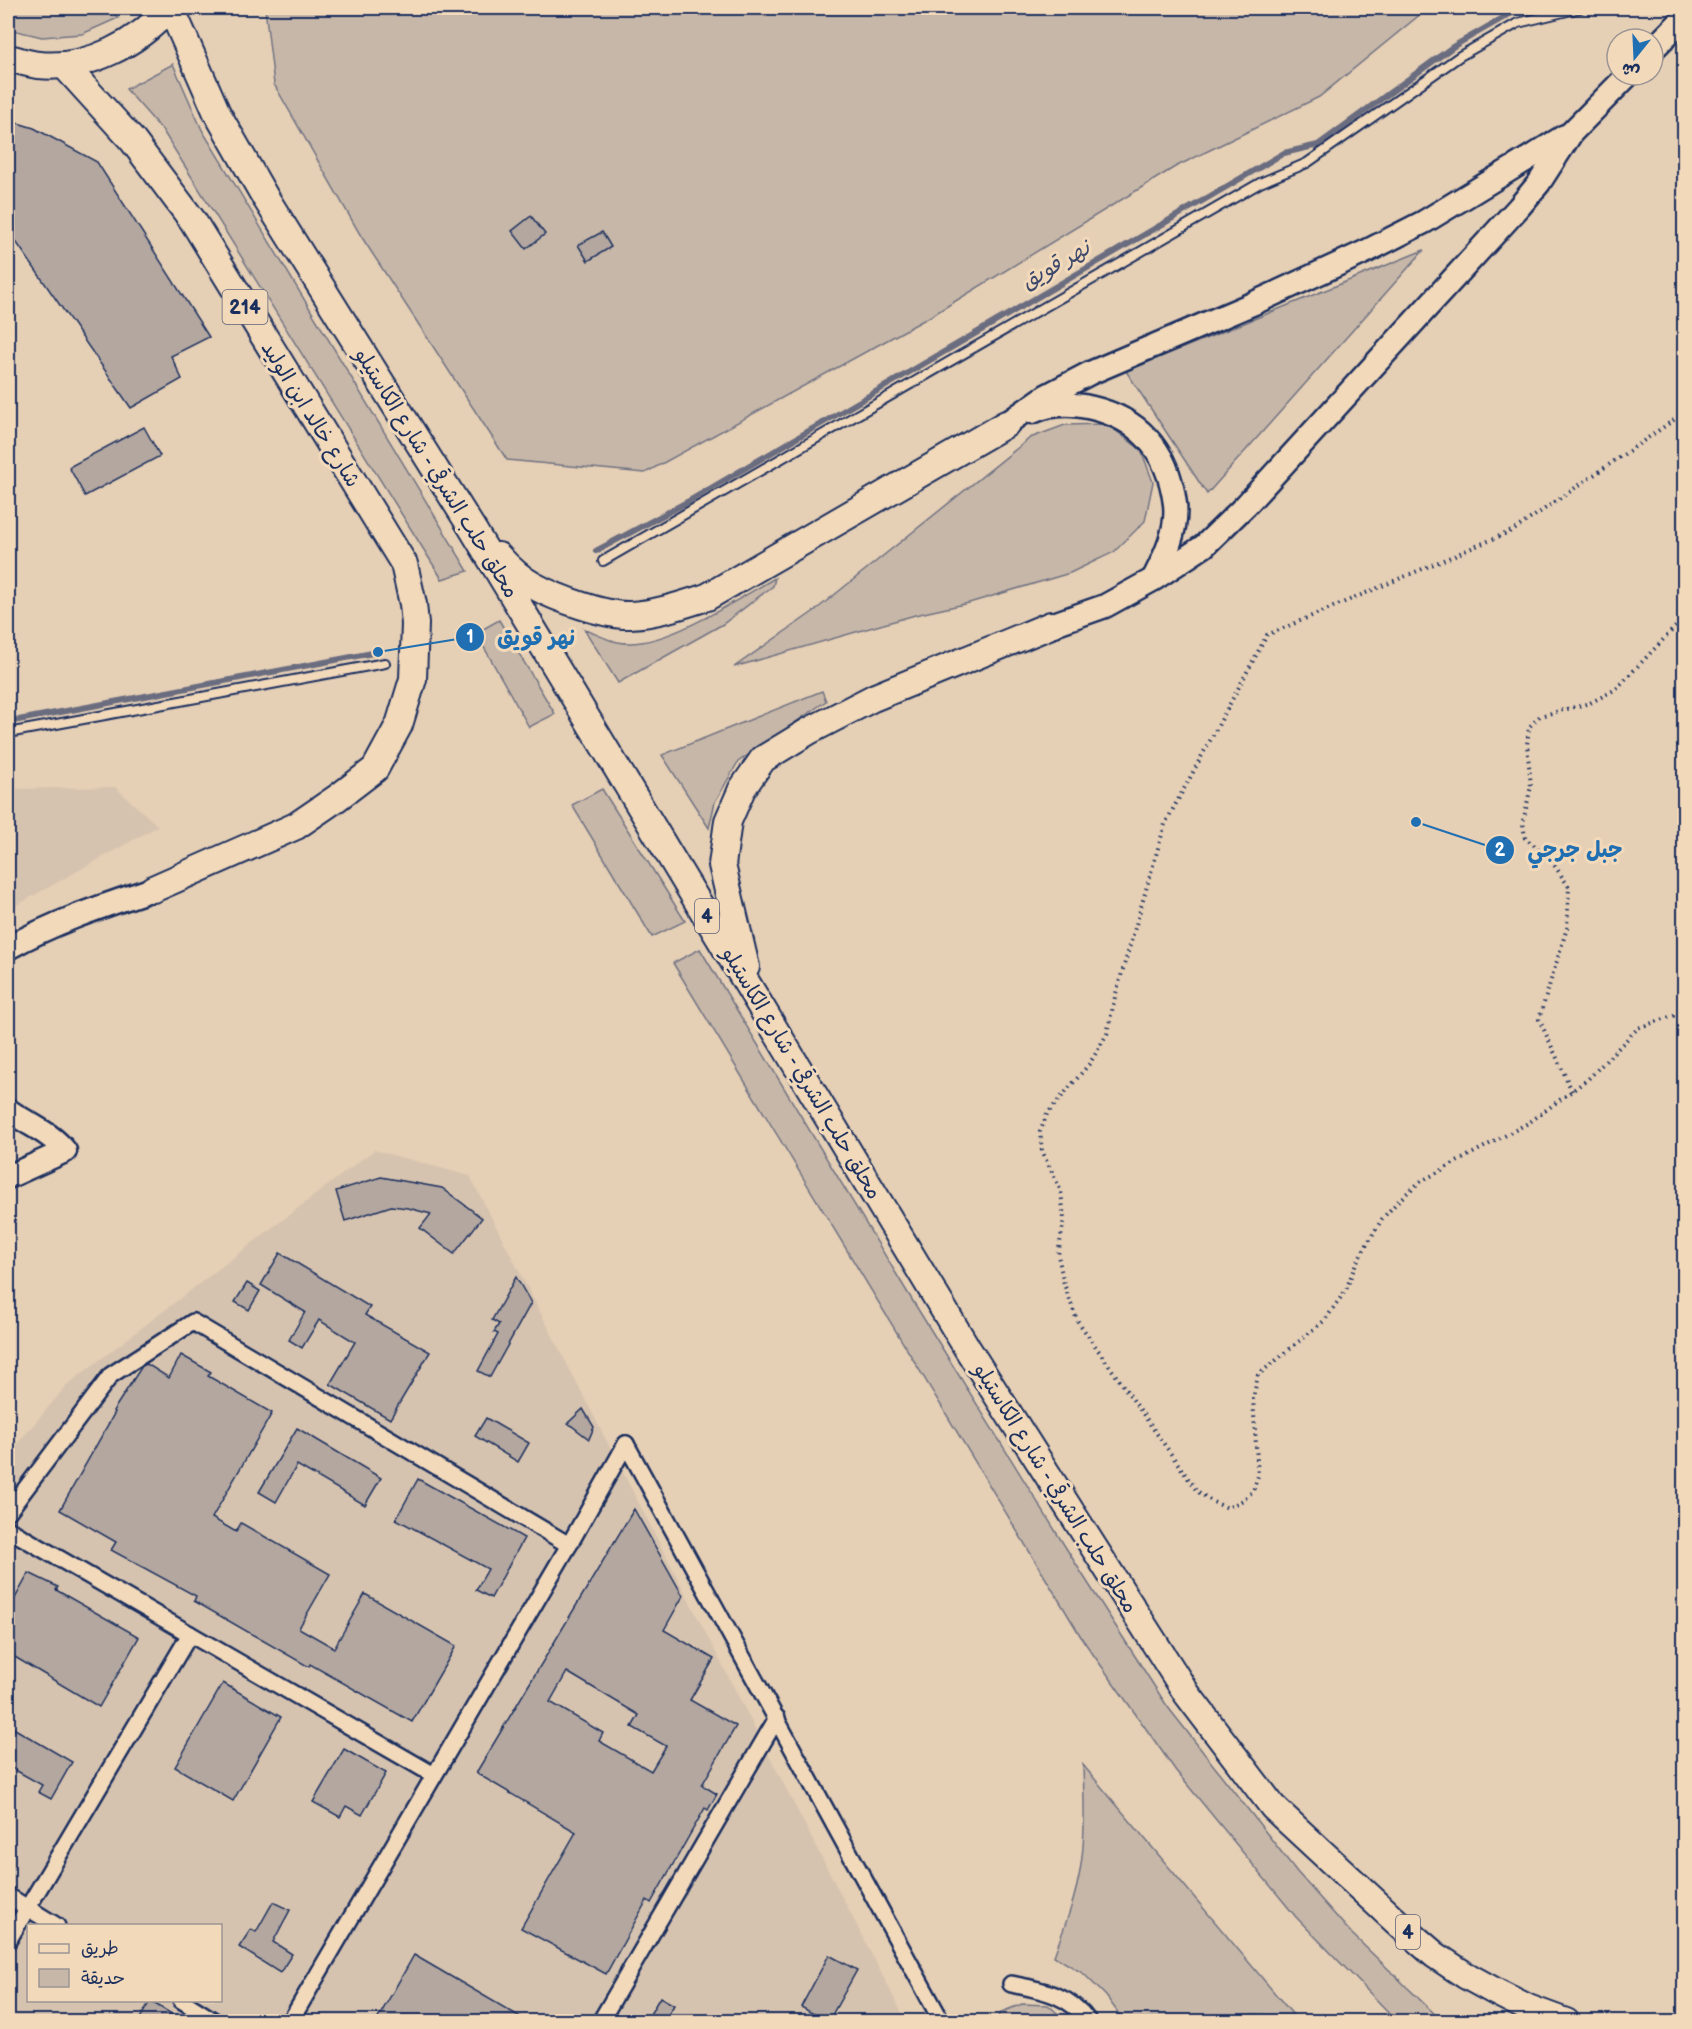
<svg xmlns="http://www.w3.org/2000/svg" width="1692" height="2029" font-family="'Balsamiq Sans','Playpen Sans Arabic',sans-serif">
  <rect width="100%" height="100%" fill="#e5cfb5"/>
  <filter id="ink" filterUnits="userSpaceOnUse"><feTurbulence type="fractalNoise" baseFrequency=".0167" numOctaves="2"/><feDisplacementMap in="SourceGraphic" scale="12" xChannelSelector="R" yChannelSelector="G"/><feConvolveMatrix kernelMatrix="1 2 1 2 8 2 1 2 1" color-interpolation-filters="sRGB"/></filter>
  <g filter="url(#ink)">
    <g fill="#d6c3af" fill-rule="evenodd">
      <path d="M115,787L158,826L8,910V789Z"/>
      <path d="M374,1150L470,1176L906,2021L8,2022V1455L67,1385ZM28,1926H220V2000H28Z"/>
    </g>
    <g fill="#c7b7a8" stroke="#717383" stroke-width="1.5">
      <path d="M8,8H109L118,18L82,34L42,37L8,29Z"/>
      <path d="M265,8H1428L1319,97L1175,167L931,316L645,473L507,460L361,236L274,84Z"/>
      <path d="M173,64L202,130L468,571L442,579L163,131L126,89Z"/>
      <path d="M1424,250L1207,494L1126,371Z"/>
      <path d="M1107,424L1141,450L1153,482L1145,521L1114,552L1070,573L969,603L915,615L734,667L813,612L1030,438L1065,425Z"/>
      <path d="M775,578L773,586L723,624L618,683L584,629C598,635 612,643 628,643C671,644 736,600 775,578Z"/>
      <path d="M499,620L555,714L529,727L476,633Z"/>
      <path d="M822,691L826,701L738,762L715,802L709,828L662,755Z"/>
      <path d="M602,789L685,921L652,937L572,805Z"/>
      <path d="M700,949L906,1290L1079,1569L1167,1706L1297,1872L1352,1934L1442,2021H1397L1296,1917L1176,1771L1083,1640L673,963Z"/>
      <path d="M1083,1765L1294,2016L1253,2014L1213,2022L1124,2021L1106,1996L1084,1974L1054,1956C1064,1928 1075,1900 1080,1871C1086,1836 1084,1801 1083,1765Z"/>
      <path d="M1022,2004L1048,2005L1066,2021H997L1001,2012Z"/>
    </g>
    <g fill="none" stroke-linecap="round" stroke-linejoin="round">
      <g stroke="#6a6c7f" stroke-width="6">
        <path d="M596,551L689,501L1284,153L1318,145L1454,46L1515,11L1529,8"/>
        <path d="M8,722L378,652"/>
      </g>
    </g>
    <g fill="#b3a7a0" stroke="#1b2f5e" stroke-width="1.5" fill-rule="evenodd">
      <path d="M8,120L34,128L97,162L209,337L171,356L182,379L131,408L8,230Z"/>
      <path d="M531,216L545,234L526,249L512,231Z"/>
      <path d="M602,232L611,247L588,261L578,245Z"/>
      <path d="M144,427L160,456L85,496L69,467Z"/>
      <path d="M381,1177L442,1188L482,1218L454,1254L420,1228L431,1214L408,1208L391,1206L345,1221L336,1191Z"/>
      <path d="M280,1253L370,1307L365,1315L430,1352L390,1419L330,1384L355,1342L319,1320L302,1348L289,1340L305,1312L261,1285Z"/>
      <path d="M516,1277L531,1303L490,1377L478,1371L498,1334L494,1332L499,1324L492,1320Z"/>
      <path d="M247,1283L260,1291L249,1310L235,1302Z"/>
      <path d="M181,1355L211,1372L208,1376L272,1413L212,1518L236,1532L241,1523L330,1574L299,1628L334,1648L365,1594L456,1646L412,1722L310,1664L309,1667L194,1601L196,1596L111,1550L116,1542L60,1510L115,1412L113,1411L142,1366L147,1364L169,1378Z"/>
      <path d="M583,1409L594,1427L589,1439L568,1423Z"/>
      <path d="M486,1418L529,1443L518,1462L475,1436Z"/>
      <path d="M297,1428L381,1478L365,1505L297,1465L276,1502L259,1492Z"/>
      <path d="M418,1479L524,1538L491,1598L476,1590L488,1569L396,1519Z"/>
      <path d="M634,1509L683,1596L664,1630L714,1659L690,1700L736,1726L702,1785L717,1794L708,1810L705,1808L651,1903L647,1900L606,1974L521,1928L576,1832L476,1773ZM567,1672L639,1715L632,1727L666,1746L651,1771L599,1741L603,1733L550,1702Z"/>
      <path d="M29,1573L58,1587L56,1590L139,1637L99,1707L8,1653V1611Z"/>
      <path d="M223,1683L281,1717L233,1801L175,1767Z"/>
      <path d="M8,1725L72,1762L51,1799L38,1792L42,1785L8,1766Z"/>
      <path d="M344,1749L386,1773L362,1815L346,1806L340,1817L313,1802Z"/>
      <path d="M273,1902L290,1910L273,1942L292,1954L280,1973L239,1947L251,1929L256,1932Z"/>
      <path d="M414,1955L529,2022H376Z"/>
      <path d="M829,1955L857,1970L828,2022L801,2007Z"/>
      <path d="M660,1997L674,2005L664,2022H659L649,2016Z"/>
      <path d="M150,2001L185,2022H138Z"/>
    </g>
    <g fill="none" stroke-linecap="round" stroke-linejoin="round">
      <g stroke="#1b2f5e" stroke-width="12">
        <g id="service">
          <path d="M603,561L1260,183L1307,163L1460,56L1518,23L1580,8"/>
          <path d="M8,733L385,663"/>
        </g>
      </g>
      <g stroke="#1b2f5e" stroke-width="20">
        <g id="minor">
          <path d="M626,1444L942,2022"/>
          <path d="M8,1512L111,1375L193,1322L569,1545"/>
          <path d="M8,1529L434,1775"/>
          <path d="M8,1896L57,1926"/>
          <path d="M8,1941L190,1634"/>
          <path d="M1011,1984C1042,1990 1069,1994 1089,2022"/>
          <path d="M181,2000L216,2022"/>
          <path d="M290,2022L569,1545L626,1444"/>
          <path d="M600,2022L777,1718"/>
        </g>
      </g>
      <g stroke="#1b2f5e" stroke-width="27">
        <g id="secondary">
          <path d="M1653,49L1684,18"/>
          <path d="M1032,412C1067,395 1120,410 1146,437C1163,455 1172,480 1175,504C1178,530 1165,556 1154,578"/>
          <path d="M1006,424L1046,396L1090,373L1252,304L1367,251L1424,222L1565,136"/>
          <path d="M1051,625L1105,606L1154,579L1204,546L1246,505L1519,207L1539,183L1572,132L1628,75"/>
          <path d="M8,948C54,922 103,906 153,889"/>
          <path d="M8,1110C27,1124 50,1132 65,1151L8,1177"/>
        </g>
      </g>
      <g stroke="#1b2f5e" stroke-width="30">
        <g id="trunk">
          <path d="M171,8L217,113L265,197L472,528L967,1348L1187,1694L1273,1807L1400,1925L1435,1955L1465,1975L1496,1992L1528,2008L1566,2022"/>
          <path d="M8,58C18,60 29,64 39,65C88,70 138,43 169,8"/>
          <path d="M64,65L133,141L193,221L404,564L413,604L415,624L413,679L399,725L375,769L337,798L296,826L153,889"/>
          <path d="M498,556C508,567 521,579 534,586C556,598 605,616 630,615C656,614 682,605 707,597L1006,424"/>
          <path d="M746,967L722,865L728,821L742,789L763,759L809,731L873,698L1051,625"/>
        </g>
      </g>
      <g stroke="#1b2f5e" stroke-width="4" stroke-dasharray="1.5 4.5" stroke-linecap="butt">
        <path d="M1684,413L1514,530L1267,635L1165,824L1115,997L1107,1034L1090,1063L1047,1114L1040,1132L1042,1151L1061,1191L1064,1219L1058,1255L1064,1284L1077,1320L1197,1491L1213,1502L1228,1508L1243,1500L1253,1491L1258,1476L1253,1399L1258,1375L1325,1320L1346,1290L1356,1263L1382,1219L1399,1200L1420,1182L1530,1122L1588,1079L1638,1028L1684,1012"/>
        <path d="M1572,1091L1539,1019L1567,928L1569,887L1548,856L1525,838L1523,822L1531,786L1527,745L1529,727L1540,716L1590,703L1616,689L1684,618"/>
      </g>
      <use href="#service" stroke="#f2d9ba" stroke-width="8"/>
      <use href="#minor" stroke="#f2d9ba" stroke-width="15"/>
      <use href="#secondary" stroke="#f2d9ba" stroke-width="22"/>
      <use href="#trunk" stroke="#f2d9ba" stroke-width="26"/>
    </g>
  </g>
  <g text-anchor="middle" stroke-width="6" stroke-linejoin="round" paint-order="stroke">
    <g fill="#f2d9ba" stroke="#5c627a" stroke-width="1.5">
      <rect x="222.5" y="290" width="45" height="34" rx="4.5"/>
      <rect x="695" y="899" width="24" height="34" rx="4.5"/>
      <rect x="1396" y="1915" width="24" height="34" rx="4.5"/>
    </g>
    <g font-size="20" font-weight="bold" fill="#1b2f5e">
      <text x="245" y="314">214</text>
      <text x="707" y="923">4</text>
      <text x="1408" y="1939">4</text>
    </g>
    <g font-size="21" fill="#1b2f5e" stroke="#f2d9ba">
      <text transform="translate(311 414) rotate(58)" y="7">شارع خالد ابن الوليد</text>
      <text transform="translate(437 473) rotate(58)" y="7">محلق حلب الشرقي - شارع الكاستيلو</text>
      <text transform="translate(802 1073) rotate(59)" y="7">محلق حلب الشرقي - شارع الكاستيلو</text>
      <text transform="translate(1056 1488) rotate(58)" y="7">محلق حلب الشرقي - شارع الكاستيلو</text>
    </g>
    <g font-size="22" font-style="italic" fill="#3c486c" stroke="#f2d9ba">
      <text transform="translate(1055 264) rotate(-30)" y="8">نهر قويق</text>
    </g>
  </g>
  <path fill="none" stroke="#1f6fb2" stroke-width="2" d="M378 652L470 637M1416 822L1500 850"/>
  <g fill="#1f6fb2" stroke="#f2d9ba" stroke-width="2">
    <circle cx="378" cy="652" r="6"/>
    <circle cx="1416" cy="822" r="6"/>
    <circle cx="470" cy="637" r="15"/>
    <circle cx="1500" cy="850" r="15"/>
  </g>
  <g font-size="18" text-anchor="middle" font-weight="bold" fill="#fff">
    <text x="470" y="643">1</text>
    <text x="1500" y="856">2</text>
  </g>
  <g font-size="22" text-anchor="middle" font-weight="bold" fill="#1f6fb2" stroke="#f2d9ba" stroke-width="6" stroke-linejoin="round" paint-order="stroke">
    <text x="536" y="645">نهر قويق</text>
    <text x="1575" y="857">جبل جرجي</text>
  </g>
  <rect width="1692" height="2029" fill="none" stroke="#f2d9ba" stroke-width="30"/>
  <rect x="15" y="15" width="1662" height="1999" fill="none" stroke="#1b2f5e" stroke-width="2" filter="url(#ink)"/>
  <rect x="27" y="1924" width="195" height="78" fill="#f2d9ba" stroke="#9c9595" stroke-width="1.5"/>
  <rect x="39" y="1944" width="30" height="9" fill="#f2d9ba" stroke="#9c9595" stroke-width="1.5"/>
  <text x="81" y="1954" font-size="18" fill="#1b2f5e">طريق</text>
  <rect x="39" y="1969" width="30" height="18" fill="#c7b7a8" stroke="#9c9595" stroke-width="1.5"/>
  <text x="81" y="1984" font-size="18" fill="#1b2f5e">حديقة</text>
  <g transform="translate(1635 57) rotate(198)"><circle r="28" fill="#f2d9ba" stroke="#9c9595" stroke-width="1.5"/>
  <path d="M0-4.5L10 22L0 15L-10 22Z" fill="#1f6fb2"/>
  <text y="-9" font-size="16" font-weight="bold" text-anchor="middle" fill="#1b2f5e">ش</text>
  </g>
</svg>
